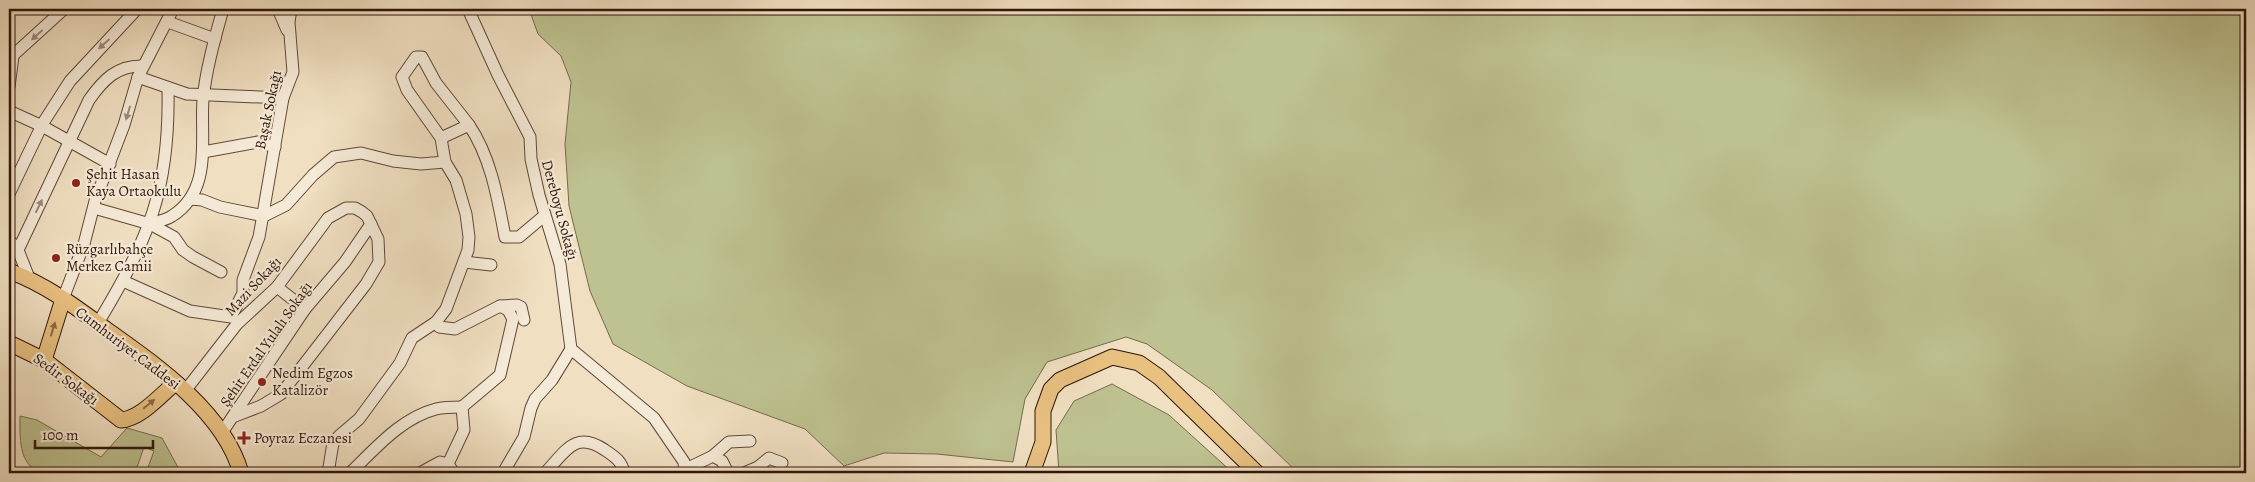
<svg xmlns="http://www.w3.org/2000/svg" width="2255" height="482" font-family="Alegreya,serif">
  <rect width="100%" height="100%" fill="#f0dfc1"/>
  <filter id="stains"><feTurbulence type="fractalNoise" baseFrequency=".004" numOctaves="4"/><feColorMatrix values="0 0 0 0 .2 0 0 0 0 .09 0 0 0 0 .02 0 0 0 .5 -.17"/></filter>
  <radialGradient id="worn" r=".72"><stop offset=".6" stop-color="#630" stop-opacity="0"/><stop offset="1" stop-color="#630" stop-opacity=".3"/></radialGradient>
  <g fill="#bec190" stroke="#766b4d">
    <path d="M529,9H2246V473H1298L1212,390L1147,344L1126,337L1047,362L1025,399L1013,462L937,454L884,453L844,466L805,429L687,386L613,344L590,291L569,206L565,144L571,82L561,56L538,34Z"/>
    <path d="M1112,384L1169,415L1233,473H1059L1056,430L1074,401Z"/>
    <path d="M20,416L37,420L101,457L127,428L162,438L181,473H146L154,451L144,447L135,473H40C18,463 20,437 20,416Z"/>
  </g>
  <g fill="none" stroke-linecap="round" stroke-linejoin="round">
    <g stroke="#5f4838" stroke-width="13">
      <g id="minor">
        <path d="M278,9L287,30"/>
        <path d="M468,9L498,75L530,137L531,159L539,195L560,264L571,349L654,418L684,462L685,473"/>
        <path d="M168,22L215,39"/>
        <path d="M9,59L64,9"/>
        <path d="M138,77L187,94L283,98"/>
        <path d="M9,87L13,56"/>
        <path d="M9,111L42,126L110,164"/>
        <path d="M441,138L469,125C491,157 498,200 505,237H519L544,216"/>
        <path d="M203,152L258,142L275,147"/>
        <path d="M9,194L43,123L70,81L137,9"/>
        <path d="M190,199L202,200L220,207L264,216"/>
        <path d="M94,208L150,224L174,237L183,250L193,257L221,272"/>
        <path d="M264,216L286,205L313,175L334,157L361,153L393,161L421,164L445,162"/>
        <path d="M150,224C157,222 166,220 172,216C213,190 200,140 203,99C206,69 215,38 223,9"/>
        <path d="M9,240L18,250L29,278"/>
        <path d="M18,250L89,100C103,80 117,65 143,66"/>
        <path d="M464,262L491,265"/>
        <path d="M123,281L190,311L231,317L243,293V280L259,237L283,98L293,72L289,22L291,9"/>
        <path d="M277,287L305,309"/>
        <path d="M63,299L84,244L95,201L124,125L138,77L173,9"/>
        <path d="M500,306L517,305L521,307L524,320"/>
        <path d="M436,322L439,327L455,329L500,306L508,310L513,319L500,375L462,407L464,430L448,464"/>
        <path d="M98,323C149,238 170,190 168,89"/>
        <path d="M185,391L237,324L277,287L328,218L346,208H355L362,212L367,216L378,239L379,262L366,284L281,394L261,406L235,416"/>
        <path d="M221,434L305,309L345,262L371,224"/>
        <path d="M713,456L729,442L750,441"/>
        <path d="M686,469L713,456L722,461L728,473"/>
        <path d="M328,473L333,443L339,436L359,419L400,363L412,338L436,322L446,309L468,250L469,237L466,214L456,180L445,162L441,138L407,90L402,77L416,57H422L436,83L469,125"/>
        <path d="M350,473C375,449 401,418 436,409C444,407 454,407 462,407"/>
        <path d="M420,473L440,462L448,464L454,473"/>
        <path d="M503,473L524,437L531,408L535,399L552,380L571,349"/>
        <path d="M545,473C566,451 575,430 605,450C615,457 622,461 624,473"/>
        <path d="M744,473L758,467L769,458L782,463"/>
      </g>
    </g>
    <g stroke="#2f150a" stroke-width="17">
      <g id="major">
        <path d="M9,271C45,284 76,307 107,330C156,365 224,412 241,473"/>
        <path d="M9,343L44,360L121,420C140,419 161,395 175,383"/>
        <path d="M44,360L63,299"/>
        <path d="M1032,473L1043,442V411L1051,389L1060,380L1112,357L1139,363L1159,377L1257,473"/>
      </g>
    </g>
    <use href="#minor" stroke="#f5ead7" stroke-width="11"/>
    <use href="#major" stroke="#e8c080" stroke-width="15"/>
  </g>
  <defs><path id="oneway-solid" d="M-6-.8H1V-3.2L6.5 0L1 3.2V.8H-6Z" transform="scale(1.25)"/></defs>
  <g fill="#9c8a7b">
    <use href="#oneway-solid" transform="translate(37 35) rotate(138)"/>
    <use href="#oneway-solid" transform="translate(104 44) rotate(138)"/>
    <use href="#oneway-solid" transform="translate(128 113) rotate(107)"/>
    <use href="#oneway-solid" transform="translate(39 206) rotate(-64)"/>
  </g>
  <g fill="#8c6a45">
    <use href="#oneway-solid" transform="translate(53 329) rotate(-73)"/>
    <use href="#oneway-solid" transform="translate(149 404) rotate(-39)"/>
  </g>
  <g fill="#8f2418" stroke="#f5ead7" stroke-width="2">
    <circle cx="76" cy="183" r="5"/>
    <circle cx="56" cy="258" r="5"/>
    <circle cx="262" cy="382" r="5"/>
    <path d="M241.5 430.5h5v5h5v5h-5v5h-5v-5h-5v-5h5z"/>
  </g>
  <g text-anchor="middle" stroke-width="4.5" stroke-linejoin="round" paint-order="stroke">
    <g font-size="15" fill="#2f150a" stroke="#f5ead7">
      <text transform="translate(268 110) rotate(-78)" y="5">Başak Sokağı</text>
      <text transform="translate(560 210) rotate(75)" y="5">Dereboyu Sokağı</text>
      <text transform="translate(253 286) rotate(-47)" y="5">Mazi Sokağı</text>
      <text transform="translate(266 344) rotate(-55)" y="5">Şehit Erdal Yulalı Sokağı</text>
      <text transform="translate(128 348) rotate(37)" y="5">Cumhuriyet Caddesi</text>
      <text transform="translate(66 379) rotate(36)" y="5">Sedir Sokağı</text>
    </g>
    <g font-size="15" fill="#2f150a" stroke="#f5ead7" text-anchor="start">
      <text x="86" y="179">Şehit Hasan<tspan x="86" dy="17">Kaya Ortaokulu</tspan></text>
      <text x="66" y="254">Rüzgarlıbahçe<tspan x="66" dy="17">Merkez Camii</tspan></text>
      <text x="272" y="378">Nedim Egzos<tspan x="272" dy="17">Katalizör</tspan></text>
      <text x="254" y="443">Poyraz Eczanesi</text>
    </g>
  </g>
  <rect width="2255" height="482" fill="none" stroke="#f0dfc1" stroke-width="30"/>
  <rect x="10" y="10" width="2235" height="462" fill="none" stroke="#2f150a" stroke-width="2.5"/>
  <rect x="15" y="15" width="2225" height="452" fill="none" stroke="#2f150a"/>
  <path d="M35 440v8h118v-8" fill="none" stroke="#2f150a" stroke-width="2.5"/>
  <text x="42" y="440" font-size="15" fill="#2f150a" stroke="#f5ead7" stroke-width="4" paint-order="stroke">100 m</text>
  <rect width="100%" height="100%" filter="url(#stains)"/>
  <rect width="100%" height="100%" fill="url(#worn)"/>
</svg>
